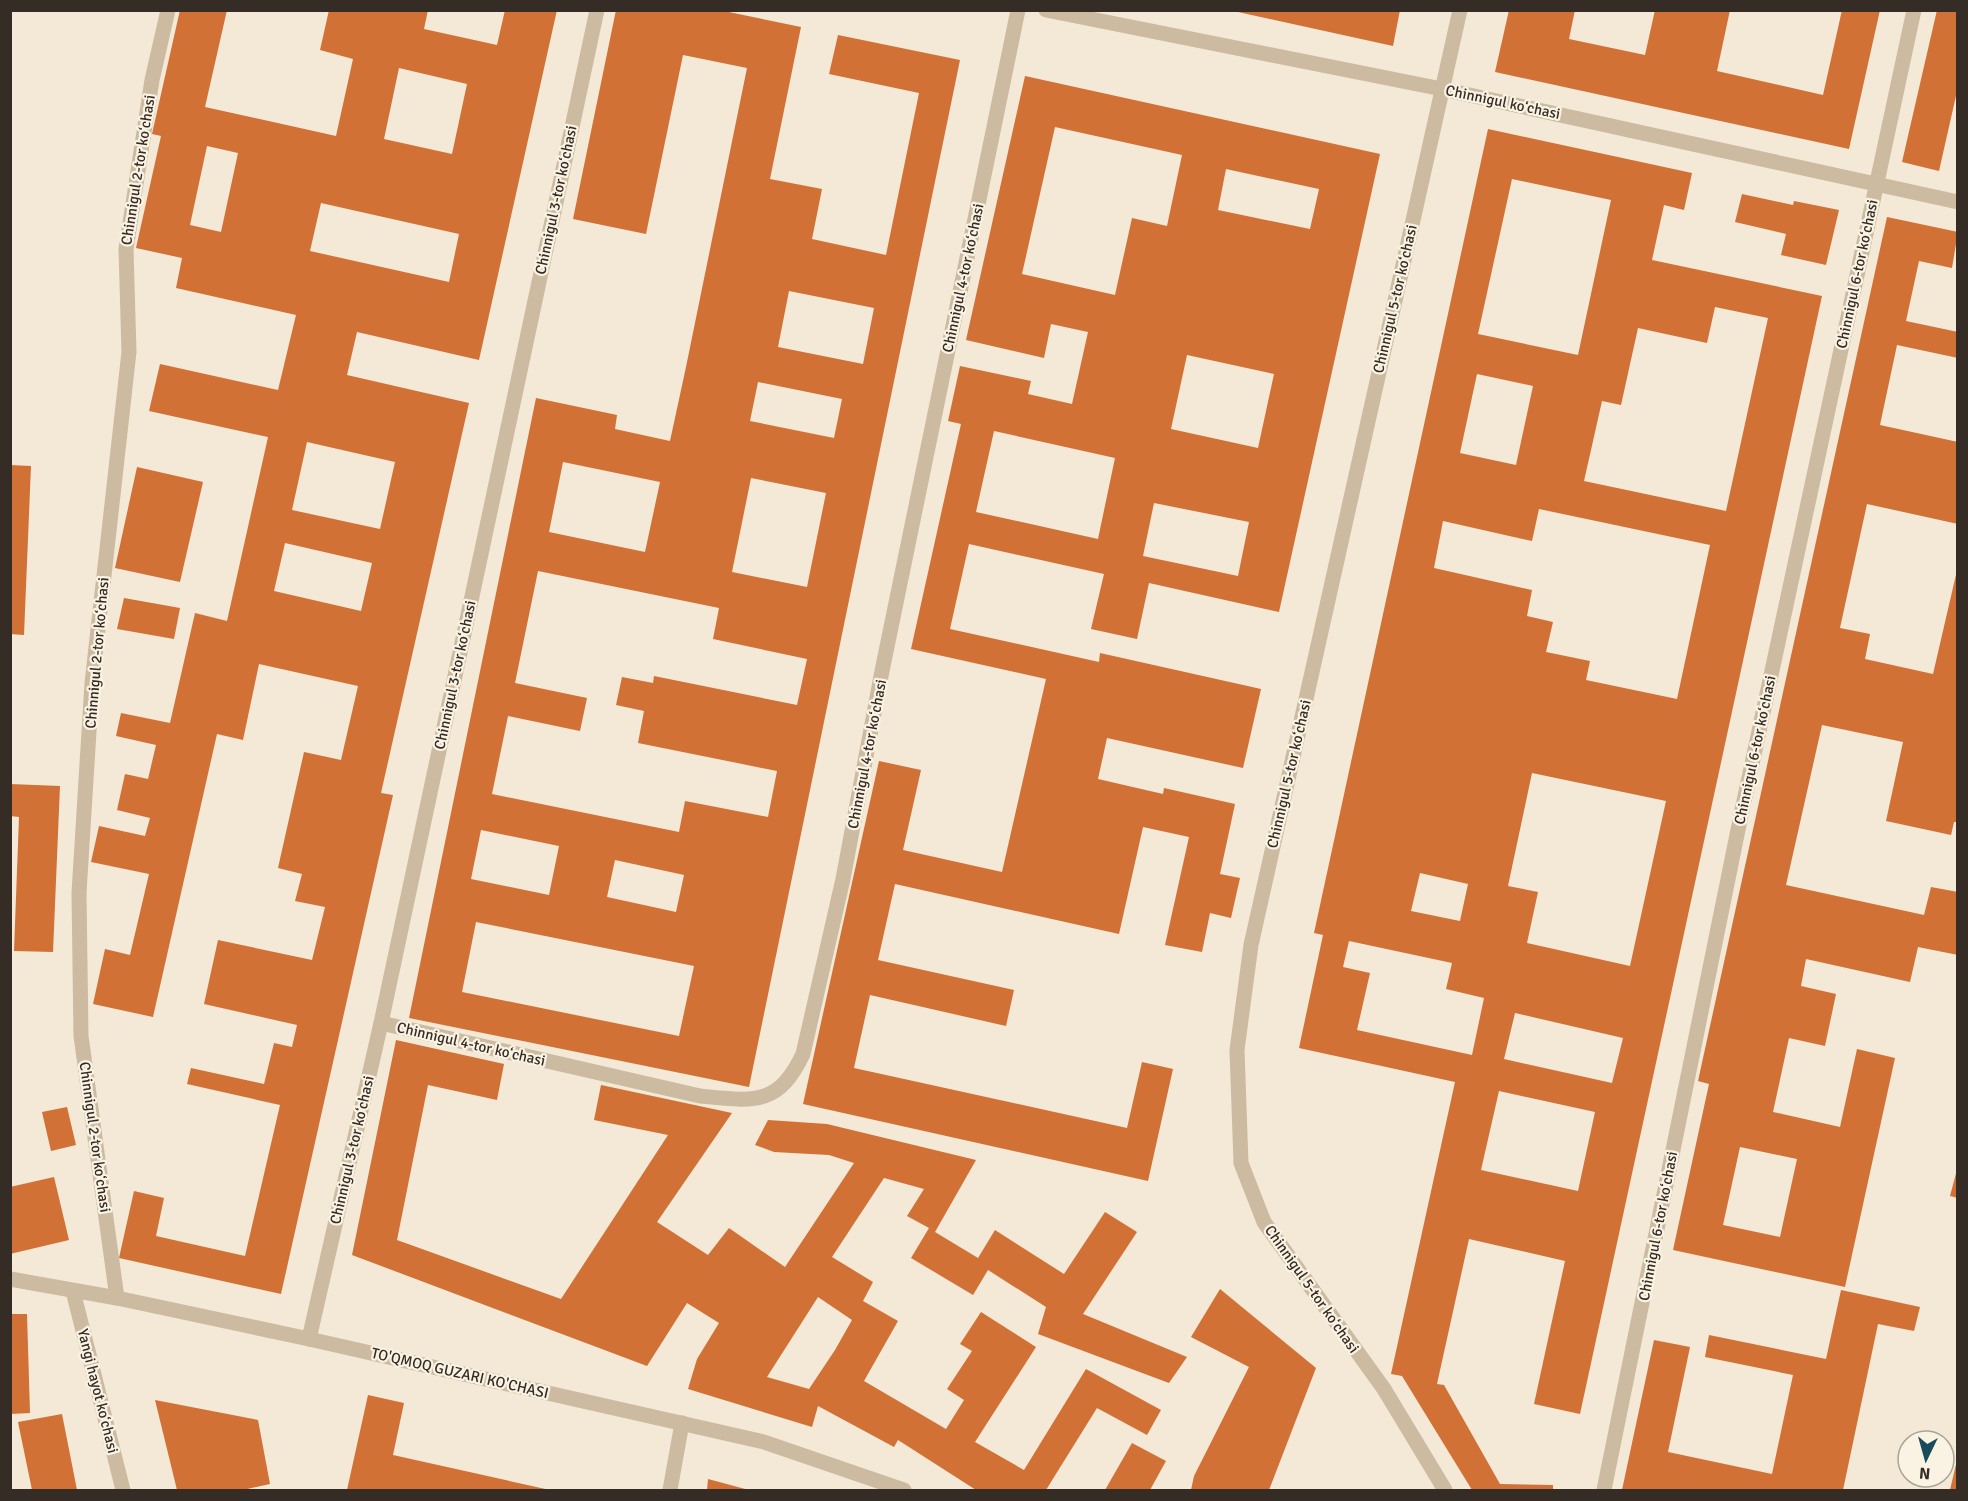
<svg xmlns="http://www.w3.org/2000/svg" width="1968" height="1501" font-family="Signika,sans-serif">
  <rect width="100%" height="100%" fill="#f3e9d6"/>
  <g fill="#d17136" fill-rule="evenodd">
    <path d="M180,10H227L205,107L336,136L353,59L320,50L329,10H428L424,29L497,45L505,10H557L479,360L357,332L347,375L469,403L381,793L393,795L281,1294L119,1258L134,1191L164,1198L156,1236L245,1256L280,1105L187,1084L191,1068L264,1084L274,1043L292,1047L297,1025L204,1004L218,940L312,960L325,907L295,901L302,874L278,868L304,752L341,760L358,686L259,664L243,740L217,734L153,1017L93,1004L105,949L130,955L149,874L91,862L99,826L145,836L150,818L117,810L125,774L148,779L156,745L116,736L121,713L170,723L195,613L227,621L268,437L149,411L160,364L278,390L296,315L176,288L182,258L136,248L161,136L152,134ZM399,68L467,84L452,154L384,139ZM207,146L238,153L221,232L190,225ZM321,203L459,234L449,282L310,251ZM307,442L395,462L380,529L292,510ZM285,543L372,563L361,611L274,591Z"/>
    <path d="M616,10H719L801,27L770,179L822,189L812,239L886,255L919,93L829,74L838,35L960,60L749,1087L409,1018L536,398L617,415L615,429L670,441L686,367L747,68L683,55L646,234L573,219ZM789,291L874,308L863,364L778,347ZM758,382L842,399L834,438L750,421ZM563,462L660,482L645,552L549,532ZM751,478L826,493L807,587L732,572ZM538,571L719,608L713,639L807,659L797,705L654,676L653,683L622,677L616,705L644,711L638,743L777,771L768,817L685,801L679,832L492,794L508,716L580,731L587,698L515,683ZM481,830L559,846L549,895L471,879ZM615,860L684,875L676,912L607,897ZM476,922L694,966L679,1036L462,992Z"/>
    <path d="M1229,10H1400L1393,46Z"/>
    <path d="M1509,10H1575L1569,39L1645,55L1655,10H1730L1717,71L1823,95L1842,10H1880L1849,149L1495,72Z"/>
    <path d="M1937,10H1958V87L1939,171L1902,162Z"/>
    <path d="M1025,76L1380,154L1279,612L1149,583L1137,639L1091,629L1104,574L969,544L950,629L1099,662L1100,653L1261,689L1243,768L1107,738L1098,779L1163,794L1164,788L1235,804L1220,874L1240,878L1231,918L1210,913L1202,952L1165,945L1189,837L1143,827L1119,934L895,884L878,960L1014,990L1006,1026L870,995L854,1068L1127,1128L1142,1062L1173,1069L1148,1181L803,1104L879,761L921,770L903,850L1002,872L1046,679L911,649L961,424L948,421L960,366L1031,381L1028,394L1072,404L1088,332L1051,324L1044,358L966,340ZM1055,127L1182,155L1167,226L1132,218L1115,295L1022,274ZM1226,169L1319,189L1310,229L1218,210ZM1187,355L1274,374L1258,448L1171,429ZM994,431L1115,458L1098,539L976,512ZM1154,503L1249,522L1238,576L1143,556Z"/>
    <path d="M1488,129L1692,173L1684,210L1664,205L1652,260L1822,296L1580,1414L1534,1404L1565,1261L1469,1239L1437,1384L1444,1385L1500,1484L1553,1485V1490H1472L1402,1376L1391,1374L1455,1082L1299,1048L1323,935L1314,933ZM1512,179L1611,200L1578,355L1478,334ZM1715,307L1768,318L1726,511L1584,481L1602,401L1621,405L1638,328L1707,343ZM1477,374L1533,386L1516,465L1460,453ZM1539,509L1710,545L1677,699L1586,680L1590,661L1546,652L1553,622L1527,616L1532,590L1434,568L1443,521L1532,541ZM1532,773L1666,801L1630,966L1527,943L1538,892L1508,886ZM1420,873L1468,884L1460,921L1411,911ZM1349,941L1452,963L1446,989L1484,998L1472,1055L1357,1030L1370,973L1343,967ZM1515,1013L1623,1038L1612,1083L1504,1059ZM1499,1091L1595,1112L1578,1191L1481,1170Z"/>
    <path d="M1742,194L1793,205L1794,201L1839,210L1826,265L1781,255L1786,234L1735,222Z"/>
    <path d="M1887,217L1958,232L1952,268L1919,261L1906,321L1958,332V358L1897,345L1880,425L1958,442V524L1867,504L1840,628L1870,634L1865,659L1933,674L1958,566V822H1954L1951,835L1886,821L1903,742L1822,725L1786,885L1924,915L1931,887L1958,892V955L1918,947L1910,982L1806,959L1801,986L1836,994L1825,1046L1789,1038L1773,1112L1840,1127L1857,1049L1895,1058L1845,1287L1673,1250L1709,1084L1698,1081ZM1740,1147L1797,1159L1780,1237L1723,1225Z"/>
    <path d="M10,465L31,466L24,635L10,634Z"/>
    <path d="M137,467L203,482L180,582L115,568Z"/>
    <path d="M124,598L180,608L174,639L117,629Z"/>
    <path d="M10,784L60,786L53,952L14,951L19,817L10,816Z"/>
    <path d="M396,1040L504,1064L497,1100L428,1085L397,1240L561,1299L668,1135L594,1120L601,1085L732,1113L657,1222L708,1255L729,1228L785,1267L854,1163L829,1155L774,1152L755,1145L768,1120L827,1124L976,1160L935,1232L978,1258L995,1230L1064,1274L1105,1212L1137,1232L1083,1314L1187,1357L1169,1383L1038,1334L1046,1307L988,1270L973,1295L911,1258L929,1228L907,1216L924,1189L884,1178L832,1257L873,1282L863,1301L898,1321L864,1381L946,1429L964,1400L947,1389L972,1351L960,1344L981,1312L1036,1347L975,1442L1024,1470L1086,1369L1161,1410L1147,1435L1097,1408L1046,1490H976L898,1440L894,1447L818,1406L812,1427L688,1389L697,1359L719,1323L687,1303L647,1366L352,1255ZM818,1297L852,1320L835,1350L809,1389L767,1377Z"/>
    <path d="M67,1107L76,1145L51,1151L42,1112Z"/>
    <path d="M1958,1166V1198L1950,1196Z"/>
    <path d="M54,1177L69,1240L10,1254V1187Z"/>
    <path d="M1220,1289L1316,1368L1269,1490H1191L1194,1476L1249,1367L1191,1337Z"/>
    <path d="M1841,1290L1920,1307L1914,1331L1878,1324L1843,1490H1622L1654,1340L1690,1347L1668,1452L1772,1474L1793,1375L1705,1357L1709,1335L1826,1359Z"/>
    <path d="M10,1314H27L30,1413L10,1414Z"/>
    <path d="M368,1395L404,1403L393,1455L550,1490H347Z"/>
    <path d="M155,1400L258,1420L270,1484L243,1490H177Z"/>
    <path d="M62,1414L77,1490H32L18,1422Z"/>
    <path d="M1132,1443L1166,1461L1150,1490H1105Z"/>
    <path d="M1957,1460L1958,1490H1950Z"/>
    <path d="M708,1479L749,1490H707Z"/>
  </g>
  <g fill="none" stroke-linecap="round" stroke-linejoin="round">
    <g stroke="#ccbba1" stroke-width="15">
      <path d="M1046,10L1442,89L1958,202"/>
      <path d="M381,1023L700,1096C753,1101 778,1107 803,1054L843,879L882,671L1018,10"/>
      <path d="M73,1291L123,1490"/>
      <path d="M117,1298L81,1036L79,893L92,683L129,352L126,249L152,80L168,10"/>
      <path d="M309,1339L381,1023L597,10"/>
      <path d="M670,1490L682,1423"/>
      <path d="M1445,1490L1384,1389L1264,1222L1241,1163L1237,1050L1251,945L1460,10"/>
      <path d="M1604,1490L1741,815L1914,10"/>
    </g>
    <path stroke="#ccbba1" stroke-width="15" d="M10,1279L117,1298L309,1339L764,1442L904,1490"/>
  </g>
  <g text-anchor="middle" stroke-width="4.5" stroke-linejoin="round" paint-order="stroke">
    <g font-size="15" fill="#352c25" stroke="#faf3e3">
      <text transform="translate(1503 102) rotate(12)" y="5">Chinnigul koʻchasi</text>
      <text transform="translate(138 170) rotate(-81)" y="5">Chinnigul 2-tor koʻchasi</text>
      <text transform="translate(556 200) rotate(-78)" y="5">Chinnigul 3-tor koʻchasi</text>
      <text transform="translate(1857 274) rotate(-78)" y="5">Chinnigul 6-tor koʻchasi</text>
      <text transform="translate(963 278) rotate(-78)" y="5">Chinnigul 4-tor koʻchasi</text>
      <text transform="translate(1395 299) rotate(-77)" y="5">Chinnigul 5-tor koʻchasi</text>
      <text transform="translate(97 653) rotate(-85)" y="5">Chinnigul 2-tor koʻchasi</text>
      <text transform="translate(455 675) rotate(-78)" y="5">Chinnigul 3-tor koʻchasi</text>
      <text transform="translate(1755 750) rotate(-78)" y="5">Chinnigul 6-tor koʻchasi</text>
      <text transform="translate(867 754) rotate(-79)" y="5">Chinnigul 4-tor koʻchasi</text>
      <text transform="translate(1289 774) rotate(-77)" y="5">Chinnigul 5-tor koʻchasi</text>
      <text transform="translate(471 1044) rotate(13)" y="5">Chinnigul 4-tor koʻchasi</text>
      <text transform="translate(95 1137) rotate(82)" y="5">Chinnigul 2-tor koʻchasi</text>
      <text transform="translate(352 1150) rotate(-77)" y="5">Chinnigul 3-tor koʻchasi</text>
      <text transform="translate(1658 1226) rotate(-79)" y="5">Chinnigul 6-tor koʻchasi</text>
      <text transform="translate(1312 1289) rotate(55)" y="5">Chinnigul 5-tor koʻchasi</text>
      <text transform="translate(460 1373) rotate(13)" y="5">TO'QMOQ GUZARI KO'CHASI</text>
      <text transform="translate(98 1391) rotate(76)" y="5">Yangi hayot koʻchasi</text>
    </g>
  </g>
  <rect width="1968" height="1501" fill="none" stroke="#352c25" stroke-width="24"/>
  <g transform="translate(1926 1459) rotate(185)"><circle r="28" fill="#faf3e3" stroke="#aba397" stroke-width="1.5"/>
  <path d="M0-4.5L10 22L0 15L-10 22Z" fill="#174c5a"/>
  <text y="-9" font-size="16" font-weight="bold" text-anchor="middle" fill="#352c25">N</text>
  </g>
</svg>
